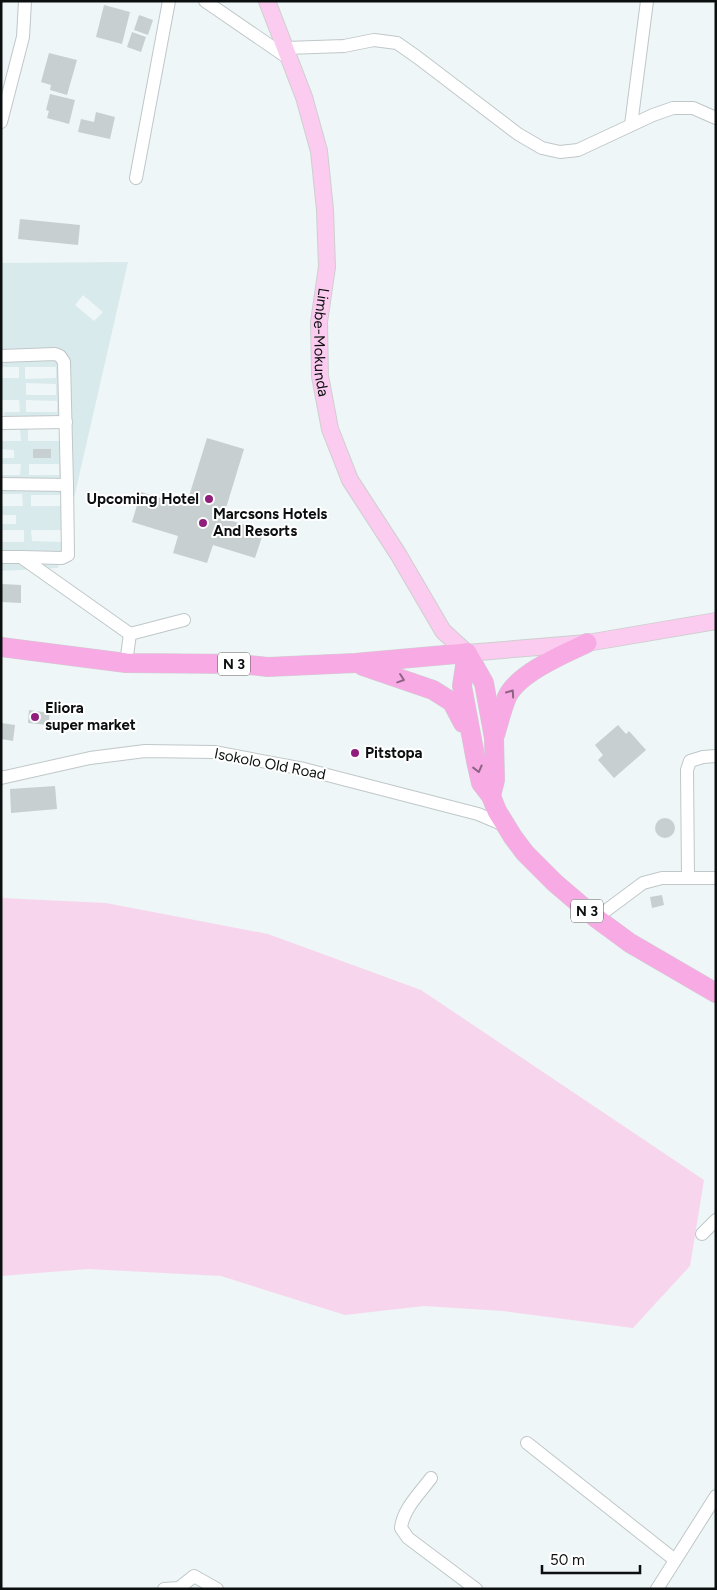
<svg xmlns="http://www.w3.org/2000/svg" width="717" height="1590" font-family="Figtree,sans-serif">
  <rect width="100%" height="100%" fill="#eef6f7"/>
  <path fill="#d9eaec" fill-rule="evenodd" d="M128,262L58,568L1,571V542H24V530H1V524H16V515H1V506H23L22,494H1V475H20L21,464H1V458H14V450L1,449V441H21L20,430H1V420L4,419V412H20L19,400H1V378H19V367H1V263ZM83,295L103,312L94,321L75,305ZM25,367H56V378L25,379ZM26,383L56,384V395H26ZM26,400L57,401V412H26ZM28,429H59V441H28ZM29,464H59V475H29ZM31,495H61V506H31ZM31,530H62V542L32,541Z"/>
  <path fill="#f7d6ed" d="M1,898L106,903L268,934L421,990L704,1180L690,1266L633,1328L503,1311L424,1306L345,1315L221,1276L88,1269L1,1276Z"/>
  <g fill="#c8cfd0">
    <path d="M104,5L130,12L122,44L96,37Z"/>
    <path d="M139,15L153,20L148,35L134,30Z"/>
    <path d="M132,32L146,37L141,52L127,47Z"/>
    <path d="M49,53L77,60L67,95L50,90L51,85L41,82Z"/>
    <path d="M50,94L75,100L69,124L47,118L49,111L46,110Z"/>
    <path d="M96,112L115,117L110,139L78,132L81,119L94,122Z"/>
    <path d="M20,219L80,225L78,245L18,239Z"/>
    <path d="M207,438L244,449L223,518L264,531L255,558L213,545L207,563L173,553L178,536L132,522L141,492L186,506Z"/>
    <rect x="33" y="449" width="18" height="9"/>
    <path d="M2,584L21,585V603L1,602Z"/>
    <path d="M29,710L50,713L48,725L28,723Z"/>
    <path d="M1,723L15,725L13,741L1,739Z"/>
    <path d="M618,725L626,734L629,731L646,750L614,778L598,760L603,755L595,745Z"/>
    <path d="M55,786L57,809L11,813L10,789Z"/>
    <circle cx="665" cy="828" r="10"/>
    <path d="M662,895L664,905L652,908L650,897Z"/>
  </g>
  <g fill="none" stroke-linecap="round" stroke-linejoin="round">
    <g stroke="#c0c7c9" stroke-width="14">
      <g id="minor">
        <path d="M205,1L291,60"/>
        <path d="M286,48L344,46L374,40L397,43L417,57L518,134L542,148L560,152L578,150L653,115L673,108H693L716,118"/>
        <path d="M1,122L23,37L25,1"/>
        <path d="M631,125L647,1"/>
        <path d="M136,178L169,1"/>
        <path d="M1,356L55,354L60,356L64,362L67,485L1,484"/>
        <path d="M1,423L66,422"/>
        <path d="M1,557H21L130,634"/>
        <path d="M21,557L62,558L68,555L67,485"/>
        <path d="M126,663L130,634L184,620"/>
        <path d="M1,778L90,758L145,751L214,752L304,769L478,814L504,825"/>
        <path d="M688,878L687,770L690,761L703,757L716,756"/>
        <path d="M596,918L643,883L662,878H716"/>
        <path d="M702,1234L716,1220"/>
        <path d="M527,1443L675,1560"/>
        <path d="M431,1478C420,1493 403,1509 401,1528L408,1538L476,1589"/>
        <path d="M164,1589L179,1588L194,1576L217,1589"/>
        <path d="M657,1589L716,1496"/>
      </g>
    </g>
    <g stroke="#cecfcf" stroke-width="18">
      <g id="major">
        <path id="s1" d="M267,1L304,97L319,151L325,210L327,267L319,322L320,376L330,429L350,480L398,554L443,631L467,653L587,643L716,621"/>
      </g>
    </g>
    <g stroke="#cecfcf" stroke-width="20">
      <g id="highway">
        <path d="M1,647L126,663L240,664L268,667L355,663L467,653"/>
        <path d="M467,653L462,686L476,761L481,783L491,796L497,811L513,837L525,853L555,883L596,918L630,943L716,993"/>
        <path d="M467,653L484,683L494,738L495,780L491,796"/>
        <path d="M363,666L433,690L452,702L463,723"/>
        <path d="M495,735C499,722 502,709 507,697C518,673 564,654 587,643"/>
      </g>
    </g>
    <use href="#minor" stroke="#fff" stroke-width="12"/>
    <use href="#major" stroke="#fbccef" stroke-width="16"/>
    <use href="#highway" stroke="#f8aae4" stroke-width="19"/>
  </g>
  <defs><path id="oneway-chevron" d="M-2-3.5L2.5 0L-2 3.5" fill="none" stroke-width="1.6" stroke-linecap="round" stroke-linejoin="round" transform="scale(1.25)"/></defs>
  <g stroke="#8e6484">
    <use href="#oneway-chevron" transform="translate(401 679) rotate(19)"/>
    <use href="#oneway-chevron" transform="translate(511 693) rotate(-55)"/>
    <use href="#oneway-chevron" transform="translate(478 769) rotate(76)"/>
  </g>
  <g fill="#911e7d" stroke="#fff" stroke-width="2">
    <circle cx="209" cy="499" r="5"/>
    <circle cx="203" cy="523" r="5"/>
    <circle cx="35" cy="717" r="5"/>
    <circle cx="355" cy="753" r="5"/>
  </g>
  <g text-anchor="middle" stroke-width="4" stroke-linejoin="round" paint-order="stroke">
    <g fill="#fff" stroke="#555757" stroke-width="1">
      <rect x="218" y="652.5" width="32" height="23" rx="4"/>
      <rect x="571" y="899.5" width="32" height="23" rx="4"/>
    </g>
    <g font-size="14" font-weight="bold" fill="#0c0f0f">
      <text x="234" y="669">N 3</text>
      <text x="587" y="916">N 3</text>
    </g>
    <g font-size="15" fill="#0c0f0f" stroke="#fff">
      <text dy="5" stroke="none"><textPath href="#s1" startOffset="351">Limbe-Mokunda</textPath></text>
      <text transform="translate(270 764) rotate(11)" y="5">Isokolo Old Road</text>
    </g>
    <g font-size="15" font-weight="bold" fill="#0c0f0f" stroke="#fff" text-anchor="start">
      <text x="199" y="504" text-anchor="end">Upcoming Hotel</text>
      <text x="213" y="519">Marcsons Hotels<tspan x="213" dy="17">And Resorts</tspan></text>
      <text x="45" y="713">Eliora<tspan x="45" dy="17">super market</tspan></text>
      <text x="365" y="758">Pitstopa</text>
    </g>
  </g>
  <rect width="717" height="1590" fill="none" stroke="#0c0f0f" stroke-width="5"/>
  <path d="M542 1565v8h98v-8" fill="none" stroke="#0c0f0f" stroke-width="2.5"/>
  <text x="550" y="1565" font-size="15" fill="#0c0f0f" stroke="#ffffff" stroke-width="4" paint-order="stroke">50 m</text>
</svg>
